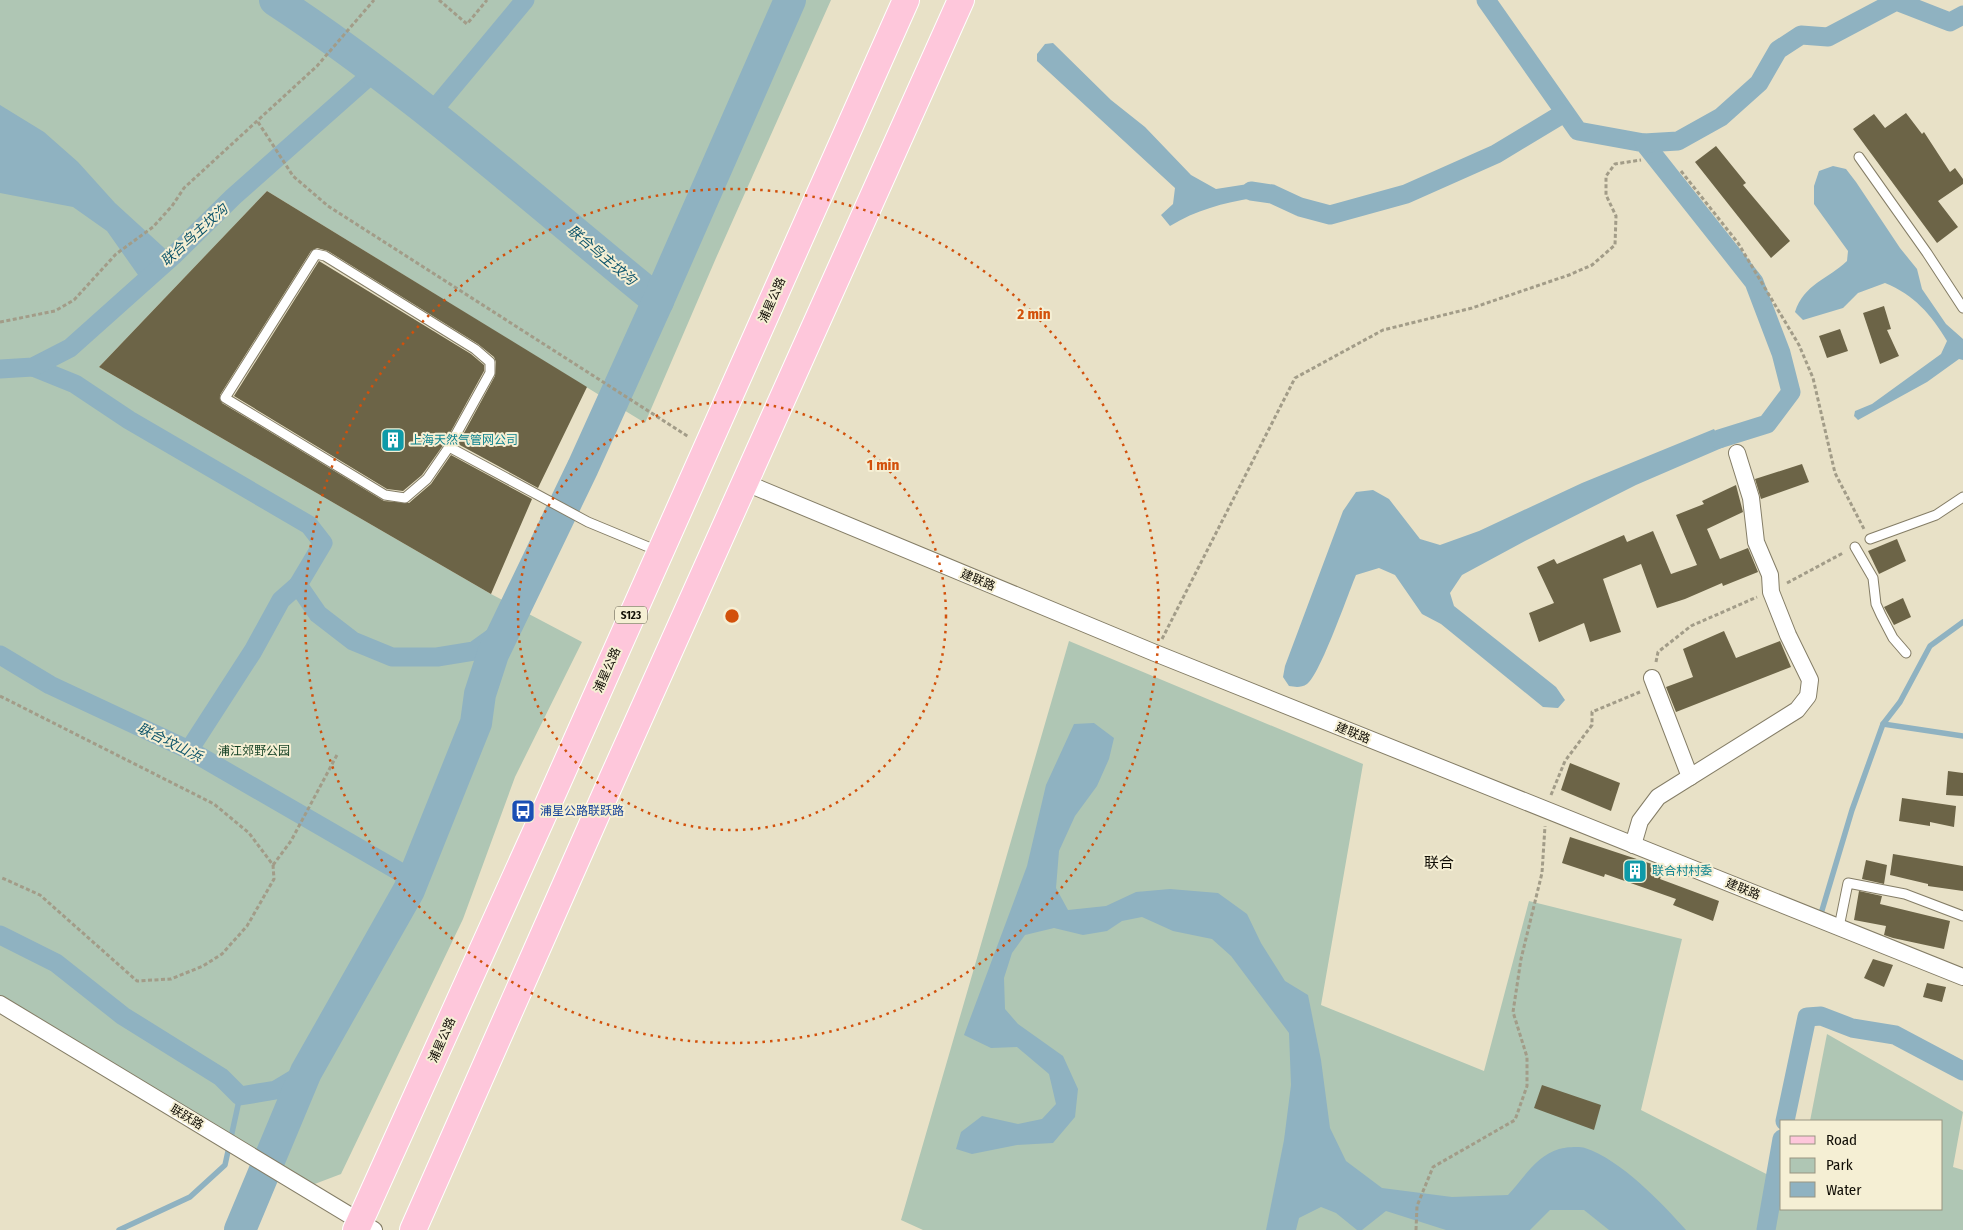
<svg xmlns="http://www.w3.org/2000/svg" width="1963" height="1230" font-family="'Fira Sans Condensed','Noto Sans SC',sans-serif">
  <rect width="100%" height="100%" fill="#e8e1c7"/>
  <g fill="#afc6b4">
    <path d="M0,0H831L716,258L645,423L267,191L99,367L491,594L582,642L515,777L463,919L341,1174L312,1185L0,995Z"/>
    <path d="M1069,641L1363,764L1321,1005L1484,1071L1529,901L1682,939L1641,1110L1782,1182V1209H1942V1121H1810L1827,1034L1963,1112L1953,1167L1963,1170V1230H923L901,1220Z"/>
  </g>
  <g fill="#8fb2c1">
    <path d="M1053,43L1111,100L1145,127L1191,175L1216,189L1248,184L1253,198C1223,203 1196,210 1170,226L1161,215L1173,204L1175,188L1037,61V54L1045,44Z"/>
    <path d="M0,105L44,132L78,162L115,203L173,256L143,282L107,231L73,207L0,193Z"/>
    <path d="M1833,166L1846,169L1856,182L1900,248L1917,269L1922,289L1946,324L1963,339V360L1959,359L1927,382L1858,420L1854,416L1855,411L1872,404L1941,354L1947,341C1931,314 1914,295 1885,283L1858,293L1843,308L1803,320L1795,312C1804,284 1828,279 1847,261L1848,251L1814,204V186L1819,171Z"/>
    <path d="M1714,429L1724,447L1636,485L1525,541L1462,575L1450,593L1454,606L1556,687L1565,700L1558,708L1543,707L1441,624L1422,614L1395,575L1379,568L1356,575C1348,594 1320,675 1307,684C1301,688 1295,687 1289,686L1283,677L1285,666L1343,511L1356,492L1373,490L1389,499L1420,539L1440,545L1479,531L1582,483Z"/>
    <path d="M1094,723L1114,738L1109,759L1097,786L1075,816L1059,851L1056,888L1068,910L1106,906L1136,892L1170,889L1218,893L1247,914L1261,943L1285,981L1308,995L1321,1060L1330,1128L1346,1161L1382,1188L1452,1197L1508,1195C1523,1179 1536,1156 1559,1149C1565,1147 1580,1146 1585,1148C1621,1160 1661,1202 1686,1230H1609L1584,1210H1550L1530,1230H1446L1386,1211L1362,1230H1357L1336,1213L1321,1207L1299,1218L1296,1230H1266L1284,1140L1291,1085L1289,1033L1231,956L1212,939L1173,931L1142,917L1122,921L1107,931L1083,935L1054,928L1025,935L1012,953L1004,978L1005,1009L1018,1024L1063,1056L1078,1089L1075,1117L1053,1143L1017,1145L972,1154L956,1149L961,1132L982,1116L1018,1124L1042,1119L1056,1104L1049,1074L1017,1047L991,1048L964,1035L1027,866L1046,785L1074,724Z"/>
  </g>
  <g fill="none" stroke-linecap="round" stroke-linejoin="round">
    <g stroke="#8fb2c1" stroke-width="5.5">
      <path d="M1883,724L1963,736"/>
      <path d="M1820,917L1852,810L1883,724L1900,702L1930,646L1963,622"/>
      <path d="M119,1230L190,1197L225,1165L240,1096"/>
    </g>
    <g stroke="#8fb2c1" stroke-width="19">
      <path d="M1486,0L1578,131L1644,143L1754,282L1781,353L1791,392L1767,424L1719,439"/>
      <path d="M431,113L525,0"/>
      <path d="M1644,143L1678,141L1721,117L1759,83L1778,50L1801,35L1828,37L1896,1L1950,22L1963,15"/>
      <path d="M1251,191L1272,194L1300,207L1330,215L1406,194L1496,154L1564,113"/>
      <path d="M33,367L75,384L129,420L309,525L323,543L298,585L318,614L353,641L392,657H437L474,651L506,628"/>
      <path d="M0,369L33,367L70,348L173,256L233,197L374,72"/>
      <path d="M0,655L50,685L189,750L414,880"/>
      <path d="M189,750L253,651L281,600L298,585"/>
      <path d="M0,935L56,963L123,1016L221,1077L240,1096L276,1090L306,1072"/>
      <path d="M1785,1121L1807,1017L1821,1016L1852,1028L1895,1035L1963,1071"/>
      <path d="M1766,1230L1782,1139"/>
    </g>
    <g stroke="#8fb2c1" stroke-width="32">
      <path d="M275,0C411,89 532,199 658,301"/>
      <path d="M240,1230L306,1072L409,890L476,723L480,694L493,654L583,467L658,301L790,0"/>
    </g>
  </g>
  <g fill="#6c6447">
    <path d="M1906,113L1922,134L1924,132L1950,172L1955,168L1963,179V184L1938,201L1958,227L1937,243L1853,129L1874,114L1885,128Z"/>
    <path d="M1716,146L1746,183L1743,185L1790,241L1771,258L1695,162Z"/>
    <path d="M267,191L587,387L538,488L458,444L495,376L496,362L494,357L478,344L328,251L317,248L311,251L220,395L222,403L384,501L409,503L431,484L451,455L532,499L491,594L99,367Z"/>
    <path d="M319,261L471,354L484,365V371L444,444L422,475L403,491L387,489L234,396Z"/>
    <path d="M1884,306L1891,329L1887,330L1899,356L1880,364L1863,313Z"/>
    <path d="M1840,329L1848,351L1827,358L1819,336Z"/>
    <path d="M1802,464L1809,482L1761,499L1755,479Z"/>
    <path d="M1736,485L1743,512L1707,529L1720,559L1748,548L1758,572L1723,586L1722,583L1685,599L1657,608L1641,564L1603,579L1621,632L1590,642L1584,623L1539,642L1529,613L1554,603L1537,567L1554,559L1557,564L1624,535L1627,542L1653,531L1671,574L1697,565L1676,515L1704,504L1702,501Z"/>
    <path d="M1897,539L1906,561L1879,574L1868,551Z"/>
    <path d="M1903,598L1911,617L1894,625L1884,607Z"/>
    <path d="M1724,631L1736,658L1780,641L1791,667L1676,712L1666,687L1693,677L1683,649Z"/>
    <path d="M1570,763L1620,783L1611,811L1561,790Z"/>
    <path d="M1948,771L1963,773V796L1946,795Z"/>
    <path d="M1902,798L1956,806L1954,827L1930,822V826L1899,821Z"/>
    <path d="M1570,837L1664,868L1660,879L1719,901L1713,921L1673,905L1676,899L1605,874L1604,877L1562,863Z"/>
    <path d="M1893,854L1963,866V891L1928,886V884L1890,875Z"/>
    <path d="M1866,860L1887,865L1884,884L1862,879Z"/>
    <path d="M1859,891L1882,896L1880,904L1950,921L1944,949L1893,938L1884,935L1886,926L1854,920Z"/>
    <path d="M1873,959L1893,965L1884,987L1864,978Z"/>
    <path d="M1927,983L1946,987L1942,1002L1923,997Z"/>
    <path d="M1542,1085L1601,1105L1594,1130L1534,1108Z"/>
  </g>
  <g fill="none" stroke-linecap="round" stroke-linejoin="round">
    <g stroke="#847d66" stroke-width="11">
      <g id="lane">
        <path d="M1859,157L1927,253L1963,308"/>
        <path d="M449,447L490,373V362L475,349L325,256L316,254L225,398L385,495L405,498L427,479L449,447L588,522L658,551"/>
        <path d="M1870,539L1936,515L1963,497"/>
        <path d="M1855,547L1873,578L1876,604L1881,615L1893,638L1906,653"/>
        <path d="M1839,927L1848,883L1905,894L1963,916"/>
      </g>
    </g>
    <g stroke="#847d66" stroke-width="18">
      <g id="street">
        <path d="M746,483L1155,653L1963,977"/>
        <path d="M1652,678L1690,777"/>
        <path d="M1633,845L1640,821L1658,797L1797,710L1808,696L1810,680L1788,635L1771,592L1770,575L1756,542L1751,498L1737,453"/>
        <path d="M0,1004L374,1230"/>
      </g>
    </g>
    <g stroke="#fff" stroke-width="28">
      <g id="primary">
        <path d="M356,1230L541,820L906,0"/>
        <path d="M413,1230L613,777L961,0"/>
      </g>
    </g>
    <g stroke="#a29c88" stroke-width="3" stroke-dasharray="4 2.5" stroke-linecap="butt">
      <path d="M439,0L467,24L487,0"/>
      <path d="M258,122L293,176L328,206L689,437"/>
      <path d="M1681,171L1738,243L1799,345L1813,378L1835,473L1864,529"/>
      <path d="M0,322L55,311L74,300L116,254L153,227L172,206L184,188L317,66L374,0"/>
      <path d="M1787,583L1843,553"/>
      <path d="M1162,639L1295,378L1383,330L1472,308L1569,275L1592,265L1615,245L1616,216L1606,195V176L1615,164L1641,160"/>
      <path d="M1656,662L1658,652L1691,626L1757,597"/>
      <path d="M0,696L214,804L249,833L273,865L274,879L247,926L222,954L203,966L171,979L137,981L40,895L0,877"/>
      <path d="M1551,795L1565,761L1592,725V712L1640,692"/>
      <path d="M273,865L291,841L338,753"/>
      <path d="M1416,1230L1417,1206L1433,1167L1515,1120L1527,1086V1057L1513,1012L1521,959L1542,873L1545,826"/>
    </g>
    <use href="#lane" stroke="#fff" stroke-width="9"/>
    <use href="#street" stroke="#fff" stroke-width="16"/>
    <use href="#primary" stroke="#fec7db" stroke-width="26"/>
  </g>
  <g fill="none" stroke="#d2510b" stroke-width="2.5" stroke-dasharray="2.5 5">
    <circle cx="732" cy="616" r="214"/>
    <circle cx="732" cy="616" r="427"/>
  </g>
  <defs>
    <g id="building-square" transform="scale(1.25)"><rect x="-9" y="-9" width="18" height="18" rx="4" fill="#0f9aa8" stroke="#f5efd4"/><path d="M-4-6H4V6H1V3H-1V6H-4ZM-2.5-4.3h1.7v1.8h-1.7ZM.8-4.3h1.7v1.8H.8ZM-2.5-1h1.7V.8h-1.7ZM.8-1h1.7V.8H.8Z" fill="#fff"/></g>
    <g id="bus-square" transform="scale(1.25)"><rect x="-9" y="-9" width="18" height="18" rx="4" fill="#1a4fb4" stroke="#f5efd4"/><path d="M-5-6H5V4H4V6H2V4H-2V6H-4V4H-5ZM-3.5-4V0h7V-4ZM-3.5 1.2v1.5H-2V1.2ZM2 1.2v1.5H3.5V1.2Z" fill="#fff"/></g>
  </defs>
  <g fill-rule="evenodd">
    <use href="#building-square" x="393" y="440"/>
    <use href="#bus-square" x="523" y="811"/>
    <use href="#building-square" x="1635" y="871"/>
  </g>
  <g text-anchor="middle" stroke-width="4" stroke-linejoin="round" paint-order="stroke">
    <rect fill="#f5efd4" stroke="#555143" stroke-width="1" x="615" y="606.5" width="32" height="17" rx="4"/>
    <g font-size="11" font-weight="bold" fill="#100d05">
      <text x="631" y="619">S123</text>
    </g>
    <g font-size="12" fill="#100d05" stroke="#f5efd4">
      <text transform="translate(772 300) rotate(-66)" y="4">浦星公路</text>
      <text transform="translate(978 580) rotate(23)" y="4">建联路</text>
      <text transform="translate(607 670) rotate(-66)" y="4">浦星公路</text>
      <text transform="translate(1353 733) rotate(22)" y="4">建联路</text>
      <text transform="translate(1743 889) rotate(22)" y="4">建联路</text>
      <text transform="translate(442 1040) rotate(-66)" y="4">浦星公路</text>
      <text transform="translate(187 1117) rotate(31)" y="4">联跃路</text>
    </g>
    <g font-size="12" fill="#0d838f" stroke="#f5efd4" text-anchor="start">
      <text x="410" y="444">上海天然气管网公司</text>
      <text x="1652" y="875">联合村村委</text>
    </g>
    <g font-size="12" fill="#103e20" stroke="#f5efd4">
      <text x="254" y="755">浦江郊野公园</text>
    </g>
    <g font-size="12" fill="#164399" stroke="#f5efd4" text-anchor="start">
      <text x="540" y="815">浦星公路联跃路</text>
    </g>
    <g font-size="14" font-style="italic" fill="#0f556b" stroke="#f5efd4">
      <text transform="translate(194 235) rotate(-42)" y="5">联合鸟主坟沟</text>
      <text transform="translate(602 255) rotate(40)" y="5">联合鸟主坟沟</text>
      <text transform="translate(170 742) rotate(26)" y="5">联合坟山浜</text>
    </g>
    <g font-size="15" fill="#100d05" stroke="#f5efd4">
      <text x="1439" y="868">联合</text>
    </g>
  </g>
  <circle cx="732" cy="616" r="8" fill="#d2510b" stroke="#f5efd4" stroke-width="2.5"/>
  <g font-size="15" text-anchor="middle" font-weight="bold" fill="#d2510b" stroke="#f5efd4" stroke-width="4" stroke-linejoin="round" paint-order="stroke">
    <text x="1034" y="319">2 min</text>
    <text x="883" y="470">1 min</text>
  </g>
  <rect x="1780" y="1120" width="162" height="90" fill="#f5efd4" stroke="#999581"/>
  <rect x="1790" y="1136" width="25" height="8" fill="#fec7db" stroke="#999581"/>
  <text x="1826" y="1145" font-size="15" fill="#100d05">Road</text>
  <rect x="1790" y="1158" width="25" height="15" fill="#afc6b4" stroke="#999581"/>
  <text x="1826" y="1170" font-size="15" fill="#100d05">Park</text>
  <rect x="1790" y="1182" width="25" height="15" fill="#8fb2c1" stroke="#999581"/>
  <text x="1826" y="1195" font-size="15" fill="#100d05">Water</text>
</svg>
